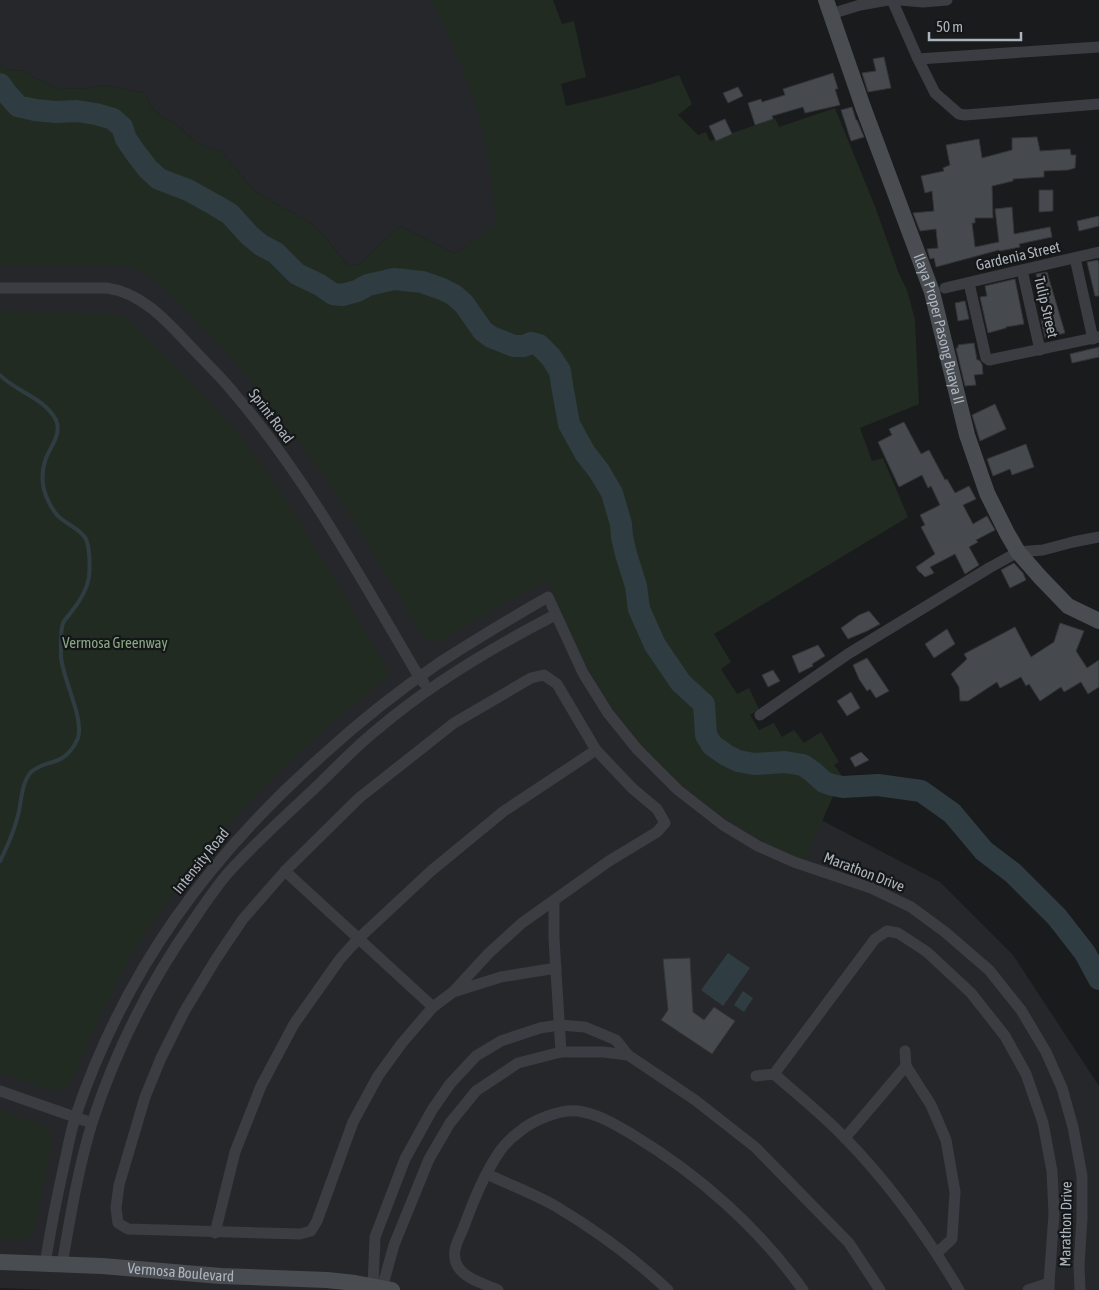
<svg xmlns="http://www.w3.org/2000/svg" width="1099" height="1290" font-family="'Asap Condensed',sans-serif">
  <rect width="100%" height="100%" fill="#1a1b1d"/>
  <g fill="#26272a">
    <path d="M0,0H532L522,206L455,254L400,226L359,264L348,266L327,239L311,223L255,192L222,152L198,144L177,125L162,117L151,107L145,93L104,85L82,89L57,88L33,77L26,71L4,69L0,64Z"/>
    <path d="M0,115L88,137L793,810L821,820L940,882L1013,955L1099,1086V1290H53L0,1288Z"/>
  </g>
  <g fill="#222b22">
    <path d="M431,0H553L562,24L574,21L586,77L561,84L566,106C605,97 642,88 679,75L692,104L678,115L698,135L706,132L710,141L775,118L779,127L835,108L876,209L899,274L907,290L915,320L919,404L860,428L872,461L883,458L908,517L714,634L731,662L721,669L737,694L749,688L759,709L750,715L759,730L774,723L782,737L794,730L804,743L821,732L839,762L834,765L842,776L804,862C705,817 629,750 580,653C567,629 558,604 549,579L496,608L440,641L431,642L423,637L364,538L334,491L302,446L233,359L161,285C149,275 137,269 122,266L0,265V64L4,69L26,71L33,77L57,88L82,89L104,85L145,93L151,107L162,117L177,125L198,144L222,152L255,192L311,223L327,239L348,266L359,264L400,226L455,254L496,224C493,191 489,158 481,125C469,81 452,40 431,0Z"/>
    <path d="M0,309L18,312L114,313L126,317L131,322C172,363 215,403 250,449C301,517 341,593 385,665L388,672L385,680L336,719L276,774L204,850L184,877L133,951L107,1003L88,1042L71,1083L65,1089L61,1090H50L0,1073Z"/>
    <path d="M0,1110L44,1126C51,1131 53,1137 52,1145L34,1230C27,1244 13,1240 0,1239Z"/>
  </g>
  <g fill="#2f3d42">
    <path d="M728,953L750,968L723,1006L701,990Z"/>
    <path d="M743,991L753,998L744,1012L734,1005Z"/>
  </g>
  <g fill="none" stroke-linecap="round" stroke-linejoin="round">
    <path stroke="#2f3d42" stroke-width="4" d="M0,375C16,392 44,397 56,420C62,433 51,446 46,458C43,466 42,476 43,484C44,494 51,508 57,515C65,524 80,528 86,539C90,548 90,568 89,577C87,589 80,601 72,611C70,614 65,619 63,623C60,631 61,648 61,657C63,680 84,718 78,738C75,745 69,754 62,758C56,762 47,763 41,766C37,768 33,770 31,772C20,785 22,804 17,819C13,834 7,847 0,861"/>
    <path stroke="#2f3d42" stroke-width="22" d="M0,84L8,95L18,106L35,110L56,112L77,111L96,114L113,119L122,127L126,139L135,152L148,169L159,179L188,190L215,205L230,214L250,236L261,245L276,253L297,274L320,285L333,294L342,295L357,291L368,285L394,279L422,282L442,289L454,295L464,304L483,331L491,337L514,346H524L531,343L539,345L551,357L560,371L562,385L569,424L585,453L599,471L612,493L621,524L622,537L626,554L636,586L639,609L655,645L681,683L704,704L706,735L712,745L726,755L738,761L754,764L785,762L803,765L813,772L824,782L832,785L843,787L878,785L921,791L952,813L984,851L1013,873L1057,917L1085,953L1099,979"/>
  </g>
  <g fill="#46494d" stroke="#343539">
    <path d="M884,57L891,88L868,92L862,73L876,71L873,59Z"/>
    <path d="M833,73L838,89H835L840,105L805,113L803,107L772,116L773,119L755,125L748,103L761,99L762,102L785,95L783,89Z"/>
    <path d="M738,87L743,96L728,103L723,93Z"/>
    <path d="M852,107L856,120H857L864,137L851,141L841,110Z"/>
    <path d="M725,119L732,134L716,141L709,126Z"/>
    <path d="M1037,137L1040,151L1070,149L1071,155H1076L1075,168L1068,170L1044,171V177L1013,179V181L992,186L993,218H975V223H972L975,247L999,242L995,209L1012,207L1014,234L1050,227L1052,237L1019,244L1020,247L1000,251L999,250L936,267L934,258L930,259L927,249L938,248L936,229L920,231L913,213L934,211L932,191L925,193L921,176L944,171L943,168L950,165L946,145L979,139L982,158L1012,150V138Z"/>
    <path d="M1039,190H1053V211L1039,212Z"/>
    <path d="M1099,216V226L1079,231L1077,221Z"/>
    <path d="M1098,260L1099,265V296H1095L1087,262Z"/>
    <path d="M1047,272L1065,333L1045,338L1041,319L1048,317L1036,274Z"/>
    <path d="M1015,279L1024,324L1006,327V328L988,333L980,297L987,296L985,286Z"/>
    <path d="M965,301L969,319L958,321L955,303Z"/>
    <path d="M974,343L977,360H979L982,364L983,374L974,375L976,385L965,386L956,348H958V345Z"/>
    <path d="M1099,347V357L1072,363L1070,354Z"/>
    <path d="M995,404L1006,429L980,441L972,415Z"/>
    <path d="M904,422L921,454L929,450L945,480L947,479L955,493L969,486L976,499L963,505L973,524L987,516L995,530L976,540L978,542L969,547L979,565L965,574L955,554L930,567L934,573L925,577L920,572H919L916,567L935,554L921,527L925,525L920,515L940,505L931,486L928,488L922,475L899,487L878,442L892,435L889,429Z"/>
    <path d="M1026,444L1034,467L1012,475L1010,469L993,476L987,459Z"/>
    <path d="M1014,563L1023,573L1026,580L1010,588L1001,570Z"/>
    <path d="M869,611L880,624L867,631L848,639L841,628L859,615Z"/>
    <path d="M1060,623L1084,631L1076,651L1087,668L1099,660V687L1088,694L1081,682L1064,692L1061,687L1040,701L1029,684L1026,686L1021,677L1000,688L997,682L968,701H960L959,687L951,674L967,659L964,654L1015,627L1031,657L1054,642Z"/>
    <path d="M947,629L955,644L934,658L925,644Z"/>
    <path d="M818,645L825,656L812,664L813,666L799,673L792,656Z"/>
    <path d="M867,658L889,691L876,698L870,689L867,691L859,679L853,665Z"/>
    <path d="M773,670L780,681L768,687L762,675Z"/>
    <path d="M851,692L860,708L847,716L837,701Z"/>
    <path d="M861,752L869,760L855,767L850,758Z"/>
    <path d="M690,958L693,1012L704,1020L714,1007L735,1021L712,1054L661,1020L668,1010L663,959Z"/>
  </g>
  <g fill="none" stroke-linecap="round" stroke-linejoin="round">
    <g stroke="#3b3d42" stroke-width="11">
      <path d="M892,0L918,59L935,93L959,114L965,115L1099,104"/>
      <path d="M900,0L923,2L947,0"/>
      <path d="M831,14L860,5L888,0"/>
      <path d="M918,59L1099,47"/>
      <path d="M1075,258L1093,339"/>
      <path d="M1022,270L1040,350"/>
      <path d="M969,283L986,358L989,360L1099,337"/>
      <path d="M0,288H107C144,293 170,325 194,350C207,364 221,377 233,392C305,476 359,575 415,670L424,683"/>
      <path d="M945,288L1099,252"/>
      <path d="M760,715L848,654L989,568L1018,552L1043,550L1073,542L1099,537"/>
      <path d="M285,871L433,1007"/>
      <path d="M554,901V939L561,1052"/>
      <path d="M453,992L489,953L522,923L609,861L657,832L665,823L657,809L632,788L596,750L557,684L544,675L531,678L454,723L359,798L285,871L243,919L216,959L184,1012L161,1058L145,1097L119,1185L116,1208L118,1223L128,1229L300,1234L311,1231L317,1221L353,1122L378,1076L402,1043L433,1007L453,992L501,977L556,968"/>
      <path d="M905,1051L906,1066"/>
      <path d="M774,1074C798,1095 823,1115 845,1138C889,1183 927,1236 959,1290"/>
      <path d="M756,1076L774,1074L875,939L887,931L898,933L927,952L971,993L1005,1036L1026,1074L1043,1123L1052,1171L1054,1214L1049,1283V1290"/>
      <path d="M0,1091L92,1123"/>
      <path d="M845,1138L906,1066L931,1105L946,1140L955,1192L952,1239L937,1253"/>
      <path d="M487,1174C510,1185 535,1194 557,1207C597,1231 634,1258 668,1290"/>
      <path d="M215,1233L235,1152L261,1086L294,1024L340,959L358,939L431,871L504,811L596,750"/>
      <path d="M45,1264C50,1233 56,1201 63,1170C67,1152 70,1133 76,1115C125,970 209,856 323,755C359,722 398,691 439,663C475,640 511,618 548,597L583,673L608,713L637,749L678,790L723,825L758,846L794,862L871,888L911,907L945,932L989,970L1021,1010L1046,1052L1062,1088L1073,1127L1082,1176V1218L1079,1265L1080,1290"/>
      <path d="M62,1265C70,1218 78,1169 92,1123C115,1052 150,982 193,921C204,905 215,888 228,873C255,843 285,816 314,789C335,769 356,746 379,728C432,683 493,647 555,615"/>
      <path d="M373,1286L375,1237L405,1159L432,1110L450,1084L476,1056L501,1041L540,1028L559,1025L585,1027L616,1040L628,1055L695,1100L755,1147L849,1243L880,1290"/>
      <path d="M382,1288L394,1245L429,1159L450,1123L476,1091L518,1063L561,1052H603L628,1055"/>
      <path d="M498,1290C485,1284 464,1279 457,1265C455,1262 454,1254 455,1250C456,1243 460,1236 463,1229C473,1202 484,1174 500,1151C505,1144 512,1137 519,1132C533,1120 560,1109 578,1111C599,1114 616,1125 633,1135C698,1174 759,1228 803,1290"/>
      <path d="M1028,1290L1049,1283"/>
    </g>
    <g stroke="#494d52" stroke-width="16">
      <path id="s1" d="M826,0L863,107L932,292L967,435L987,493L1007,533L1018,552L1040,577L1068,606L1099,621"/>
      <path id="s2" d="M0,1262L102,1266L221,1276L327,1280L355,1283L392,1290"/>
    </g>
  </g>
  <g text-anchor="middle" stroke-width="4.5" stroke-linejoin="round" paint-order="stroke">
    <g font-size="15" fill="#acb4bd" stroke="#151618">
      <text transform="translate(1018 256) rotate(-13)" y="5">Gardenia Street</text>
      <text transform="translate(1046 307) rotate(77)" y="5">Tulip Street</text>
      <text dy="5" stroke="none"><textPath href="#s1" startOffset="348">Ilaya Proper Pasong Buaya II</textPath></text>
      <text transform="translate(271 416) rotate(53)" y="5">Sprint Road</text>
      <text transform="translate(201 861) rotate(-51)" y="5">Intensity Road</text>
      <text transform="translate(864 872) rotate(21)" y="5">Marathon Drive</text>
      <text transform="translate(1066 1224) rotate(-89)" y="5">Marathon Drive</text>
      <text dy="5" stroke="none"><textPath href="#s2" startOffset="181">Vermosa Boulevard</textPath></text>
    </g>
    <g font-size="15" fill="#88a883" stroke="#151618">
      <text x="115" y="648">Vermosa Greenway</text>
    </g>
  </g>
  <path d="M929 32v8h92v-8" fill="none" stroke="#acb4bd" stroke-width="2.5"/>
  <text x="936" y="32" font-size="15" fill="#acb4bd" stroke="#151618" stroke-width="4" paint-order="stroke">50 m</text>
</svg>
